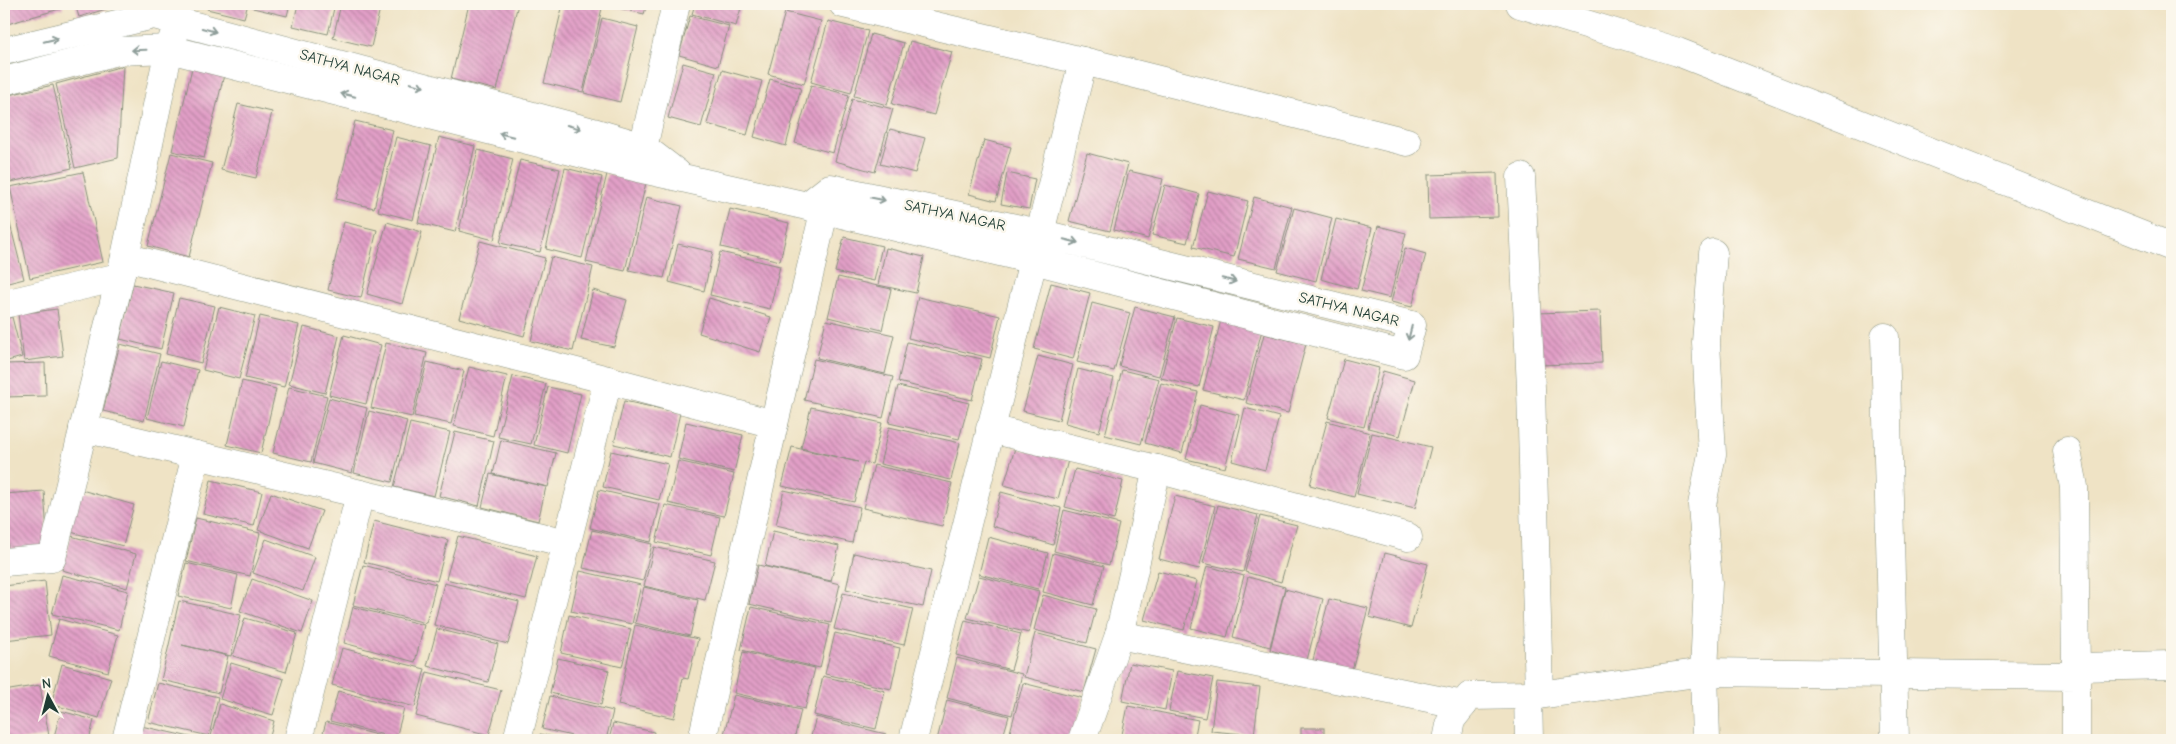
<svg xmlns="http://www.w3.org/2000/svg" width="2176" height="744" font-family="'Comic Neue',sans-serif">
  <defs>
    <pattern id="building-back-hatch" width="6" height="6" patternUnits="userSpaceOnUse" patternTransform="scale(1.25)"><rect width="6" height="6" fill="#e29fc7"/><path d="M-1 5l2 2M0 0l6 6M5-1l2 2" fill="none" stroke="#b783a2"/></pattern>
  </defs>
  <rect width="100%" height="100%" fill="#fbf7ec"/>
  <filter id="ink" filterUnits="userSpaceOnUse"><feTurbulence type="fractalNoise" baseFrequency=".02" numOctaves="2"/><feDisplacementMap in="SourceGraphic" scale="10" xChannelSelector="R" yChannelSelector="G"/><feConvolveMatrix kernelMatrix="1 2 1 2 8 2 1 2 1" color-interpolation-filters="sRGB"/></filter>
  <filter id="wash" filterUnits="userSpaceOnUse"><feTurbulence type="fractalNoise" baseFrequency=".0096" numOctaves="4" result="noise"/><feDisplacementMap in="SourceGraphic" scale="20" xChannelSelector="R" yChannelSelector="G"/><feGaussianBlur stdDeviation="1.12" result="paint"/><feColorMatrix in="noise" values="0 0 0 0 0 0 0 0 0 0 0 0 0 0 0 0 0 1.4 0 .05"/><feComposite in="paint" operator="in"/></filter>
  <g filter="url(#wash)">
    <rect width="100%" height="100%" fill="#efe3c5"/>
    <g id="blocks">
      <g fill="url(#building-back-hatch)">
        <path d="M4,4H62L63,8L4,25Z"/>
        <path d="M75,4H120V5L79,17Z"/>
        <path d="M208,4H248L244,18L207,9Z"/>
        <path d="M254,4H290L287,16L253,8Z"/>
        <path d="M298,4H335L328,34L293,26Z"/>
        <path d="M341,4H381L371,47L333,38Z"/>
        <path d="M469,4H518L497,90L451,79Z"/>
        <path d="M563,4H584L602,8L583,92L544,83Z"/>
        <path d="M611,4H647L644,14L610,6Z"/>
        <path d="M695,4H742L736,26L692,14Z"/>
        <path d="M785,12L821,21L804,84L768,74Z"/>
        <path d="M690,16L729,26L718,66L679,55Z"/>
        <path d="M602,18L638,27L620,102L584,93Z"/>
        <path d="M828,21L868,31L851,93L811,82Z"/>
        <path d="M871,34L904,43L887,105L854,96Z"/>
        <path d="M910,41L952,52L934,115L892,104Z"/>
        <path d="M683,63L716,72L701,127L668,118Z"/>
        <path d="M123,66L118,158L75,168L56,84Z"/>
        <path d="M192,68L224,75L204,158L172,151Z"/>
        <path d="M722,70L762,81L747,135L707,124Z"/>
        <path d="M770,79L801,88L786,146L754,137Z"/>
        <path d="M53,85L72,168L11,182L4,152V96Z"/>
        <path d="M811,85L849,95L833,153L795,143Z"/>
        <path d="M852,99L893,109L875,172L835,161Z"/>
        <path d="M238,104L272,112L256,178L221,170Z"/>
        <path d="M355,121L393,130L374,208L336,199Z"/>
        <path d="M890,129L925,138L915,173L880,164Z"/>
        <path d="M396,137L431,146L413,220L378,211Z"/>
        <path d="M439,137L475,146L455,232L418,223Z"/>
        <path d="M984,140L1011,147L996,201L969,194Z"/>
        <path d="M478,150L513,159L494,240L459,231Z"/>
        <path d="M171,153L212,163L189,257L148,246Z"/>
        <path d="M1087,153L1128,164L1110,231L1069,221Z"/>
        <path d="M520,160L560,169L540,252L500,243Z"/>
        <path d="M565,168L602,177L582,258L546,249Z"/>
        <path d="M1129,171L1163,179L1148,239L1114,230Z"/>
        <path d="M83,172L103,262L30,278L10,187Z"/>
        <path d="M1007,173L1035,179L1029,209L1001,204Z"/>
        <path d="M1497,173L1498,217L1429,219L1428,175Z"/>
        <path d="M607,174L646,183L625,271L586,262Z"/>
        <path d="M1165,185L1199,194L1187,243L1152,235Z"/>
        <path d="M1208,191L1248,201L1234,257L1193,247Z"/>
        <path d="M646,197L682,206L664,278L629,270Z"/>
        <path d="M1254,197L1292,207L1276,268L1238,259Z"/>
        <path d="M4,208H6L24,279L4,284Z"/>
        <path d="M1294,208L1332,218L1316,281L1277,271Z"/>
        <path d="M730,209L789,223L780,261L721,247Z"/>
        <path d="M1336,219L1372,228L1357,289L1321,279Z"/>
        <path d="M344,222L377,230L361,298L328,290Z"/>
        <path d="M387,222L422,232L402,304L367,294Z"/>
        <path d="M1378,226L1406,233L1390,298L1361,291Z"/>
        <path d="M844,237L882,246L874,281L835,272Z"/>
        <path d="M480,241L545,258L524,336L459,318Z"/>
        <path d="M678,244L713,252L704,291L669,282Z"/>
        <path d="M886,248L924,257L916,293L878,285Z"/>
        <path d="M1405,248L1426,254L1412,307L1391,302Z"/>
        <path d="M720,252L780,266L770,309L710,295Z"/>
        <path d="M551,257L593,267L573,351L531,341Z"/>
        <path d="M838,277L891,289L882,330L828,317Z"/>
        <path d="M1051,283L1090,293L1073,359L1034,349Z"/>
        <path d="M133,284L174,293L161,349L120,339Z"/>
        <path d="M593,290L627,300L614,347L581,340Z"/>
        <path d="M918,297L1000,316L990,358L908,338Z"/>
        <path d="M179,298L215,306L201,363L166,354Z"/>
        <path d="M709,298L771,317L760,352L699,333Z"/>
        <path d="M1092,303L1130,313L1114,371L1077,362Z"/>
        <path d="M219,307L255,316L239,379L203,370Z"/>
        <path d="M1135,307L1175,317L1159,376L1119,366Z"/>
        <path d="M57,309L63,356L24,361L18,314Z"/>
        <path d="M1600,311L1602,363L1537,365L1535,313Z"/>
        <path d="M260,316L299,325L284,387L245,378Z"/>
        <path d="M12,317L22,357L4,362V319Z"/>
        <path d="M1177,318L1214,327L1199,387L1161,378Z"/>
        <path d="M826,320L894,335L885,374L817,358Z"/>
        <path d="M1221,320L1262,330L1244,400L1203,390Z"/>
        <path d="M304,327L339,336L325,393L289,384Z"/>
        <path d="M1264,334L1306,344L1288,413L1246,403Z"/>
        <path d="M344,335L381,345L366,404L329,395Z"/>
        <path d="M907,342L982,359L972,400L898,382Z"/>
        <path d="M386,343L427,353L412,417L371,408Z"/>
        <path d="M120,344L160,354L144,421L103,411Z"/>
        <path d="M1038,356L1073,365L1059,420L1023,411Z"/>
        <path d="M814,359L893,377L883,418L804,400Z"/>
        <path d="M1344,359L1379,368L1364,427L1328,418Z"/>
        <path d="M161,361L198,370L184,427L147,418Z"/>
        <path d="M427,362L464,371L451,424L414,416Z"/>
        <path d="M45,363L46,396L4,397V364Z"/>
        <path d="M469,367L507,376L493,436L454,426Z"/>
        <path d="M1078,369L1114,378L1099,432L1065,423Z"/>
        <path d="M1122,370L1159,379L1141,444L1105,435Z"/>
        <path d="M1383,371L1415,380L1400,436L1368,428Z"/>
        <path d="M513,376L546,384L531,444L498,437Z"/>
        <path d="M242,381L276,389L261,453L227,445Z"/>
        <path d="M1161,383L1198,392L1182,453L1145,443Z"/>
        <path d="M898,386L969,403L959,439L889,423Z"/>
        <path d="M289,387L327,396L311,462L273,453Z"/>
        <path d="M548,387L581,394L567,453L534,445Z"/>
        <path d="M329,398L367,408L352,473L313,463Z"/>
        <path d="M624,401L680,413L670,457L614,444Z"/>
        <path d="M1200,405L1239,415L1225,468L1186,459Z"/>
        <path d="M811,407L882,423L872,464L864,462L854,502L782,486L792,447L858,462L801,448Z"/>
        <path d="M1245,408L1279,417L1265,470L1232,461Z"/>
        <path d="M369,411L407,421L392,482L354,473Z"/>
        <path d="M1327,421L1370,433L1354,497L1310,485Z"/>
        <path d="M686,422L743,435L734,472L678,459Z"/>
        <path d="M410,423L450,432L434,496L394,487Z"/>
        <path d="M889,427L960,443L951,480L880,464Z"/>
        <path d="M455,432L494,441L479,506L439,496Z"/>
        <path d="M1372,433L1431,447L1415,508L1357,494Z"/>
        <path d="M501,440L556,453L548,487L493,474Z"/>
        <path d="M1015,448L1068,460L1058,499L1004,485Z"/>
        <path d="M611,451L668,464L659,500L603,487Z"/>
        <path d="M678,461L734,474L724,516L668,503Z"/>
        <path d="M874,465L952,483L942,526L863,508Z"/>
        <path d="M1075,469L1123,481L1114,520L1065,507Z"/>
        <path d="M490,474L546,487L538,521L482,507Z"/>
        <path d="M211,480L262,492L254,526L203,514Z"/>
        <path d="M78,489L134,505L123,546L67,531Z"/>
        <path d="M599,490L660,504L651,542L590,528Z"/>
        <path d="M784,490L860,507L852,543L776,525Z"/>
        <path d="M44,491L48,547L8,550L4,494Z"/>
        <path d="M1001,492L1061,508L1053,545L992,526Z"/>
        <path d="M271,493L322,511L308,548L258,530Z"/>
        <path d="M1175,496L1215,506L1199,569L1159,559Z"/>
        <path d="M665,505L720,517L711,555L656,542Z"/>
        <path d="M1218,505L1258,515L1243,572L1203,563Z"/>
        <path d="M1064,510L1119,524L1109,565L1054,551Z"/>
        <path d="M1260,516L1297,525L1281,582L1245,572Z"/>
        <path d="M196,518L260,533L250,576L186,561Z"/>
        <path d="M374,521L448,540L437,581L364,562Z"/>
        <path d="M592,530L652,544L643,581L583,568Z"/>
        <path d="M773,531L839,546L831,581L765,566Z"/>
        <path d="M71,536L136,554L127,588L62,570Z"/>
        <path d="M458,536L537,556L526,599L446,579Z"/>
        <path d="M988,537L1048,553L1038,589L979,574Z"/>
        <path d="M266,539L315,557L303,591L253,573Z"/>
        <path d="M654,547L715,561L705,600L644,586Z"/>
        <path d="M854,553L931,571L923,607L846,589Z"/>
        <path d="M1053,553L1104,566L1093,605L1043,592Z"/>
        <path d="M1385,553L1428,564L1411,628L1369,617Z"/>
        <path d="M186,563L238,575L231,608L178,596Z"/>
        <path d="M363,565L436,584L426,623L353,605Z"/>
        <path d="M758,565L840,584L831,623L749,604Z"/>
        <path d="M1207,566L1244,576L1227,637L1191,628Z"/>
        <path d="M580,571L641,585L632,624L571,611Z"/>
        <path d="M1158,571L1197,581L1184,630L1144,620Z"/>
        <path d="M62,575L128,591L119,630L52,614Z"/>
        <path d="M979,576L1039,591L1029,633L967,618Z"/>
        <path d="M1248,577L1285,587L1270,647L1233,637Z"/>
        <path d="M252,579L313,601L302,633L240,611Z"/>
        <path d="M45,581L51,635L4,640V586Z"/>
        <path d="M444,583L519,602L508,644L434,625Z"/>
        <path d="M644,587L698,600L690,636L635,623Z"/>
        <path d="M1285,589L1323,599L1307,660L1270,650Z"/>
        <path d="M843,593L913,609L904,645L834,629Z"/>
        <path d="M1043,595L1096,609L1087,643L1034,630Z"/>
        <path d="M1329,599L1368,608L1352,670L1313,660Z"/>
        <path d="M179,601L241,615L231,656L182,645L228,656L219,693L161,680Z"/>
        <path d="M353,607L424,625L415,662L344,643Z"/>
        <path d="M751,607L830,625L820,668L741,650Z"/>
        <path d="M569,615L631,629L622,667L561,653Z"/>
        <path d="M245,618L297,633L286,672L233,656Z"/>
        <path d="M59,619L118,635L108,672L49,656Z"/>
        <path d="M965,620L1021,634L1011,670L956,655Z"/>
        <path d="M635,625L698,639L688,679L683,678L674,718L618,705Z"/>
        <path d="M437,629L498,644L488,682L427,666Z"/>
        <path d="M835,633L900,648L891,689L825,674Z"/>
        <path d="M1035,633L1096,649L1084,692L1024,677Z"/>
        <path d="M342,648L425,669L415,707L332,685Z"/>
        <path d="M743,652L815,668L805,709L734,693Z"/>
        <path d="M558,658L609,670L601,705L550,693Z"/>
        <path d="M957,658L1022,674L1012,715L947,698Z"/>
        <path d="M231,663L284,679L273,715L220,699Z"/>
        <path d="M1130,663L1172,671L1165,710L1122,701Z"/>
        <path d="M62,664L111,678L99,718L51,704Z"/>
        <path d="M1177,671L1213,678L1205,718L1169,711Z"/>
        <path d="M427,672L501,690L489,735L416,716Z"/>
        <path d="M823,676L885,691L876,729L814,715Z"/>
        <path d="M1217,682L1260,687L1254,735L1211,731Z"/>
        <path d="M158,683L218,697L209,736L148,722Z"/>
        <path d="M1023,683L1083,698L1072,740H1008Z"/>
        <path d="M40,685L49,736L21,740H4V691Z"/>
        <path d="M338,691L404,708L396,738L330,721Z"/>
        <path d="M734,695L801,710L794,740H734L723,738Z"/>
        <path d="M550,696L613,711L606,740H589L542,729Z"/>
        <path d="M947,700L1009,716L1002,740H937Z"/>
        <path d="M220,704L274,721L269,740H226L211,736Z"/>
        <path d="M1128,706L1198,720L1194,740L1121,739Z"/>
        <path d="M61,711L94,720L89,740H53Z"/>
        <path d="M816,717L886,734L884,740H810Z"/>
        <path d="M326,722L396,740H321Z"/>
        <path d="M613,723L654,732L652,740H609Z"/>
        <path d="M141,726L199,739V740H138Z"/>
        <rect x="1301" y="728" width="23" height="12"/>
        <path d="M540,734L563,739V740H538Z"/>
      </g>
    </g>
  </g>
  <g filter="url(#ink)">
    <use href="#blocks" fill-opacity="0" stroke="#87907c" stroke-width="1"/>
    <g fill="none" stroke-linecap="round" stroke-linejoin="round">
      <g stroke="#87907c" stroke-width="29">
        <g id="minor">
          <path d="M843,4L1083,61L913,740"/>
          <path d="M1520,4L1678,52L2172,247"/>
          <path d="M4,51L154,15L593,132L643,147L677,173"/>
          <path d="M1083,61L1407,142"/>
          <path d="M4,81L118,51L169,49L638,168L825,210L1033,260L1404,355L1412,325L1039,233L830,188L807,206"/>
          <path d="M639,165L676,4"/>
          <path d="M1521,177L1531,388L1539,695"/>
          <path d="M125,257L608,380L774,424"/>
          <path d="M4,304L119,277"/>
          <path d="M1885,337L1895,740"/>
          <path d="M83,428L567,543"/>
          <path d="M990,429L1157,469L1408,537"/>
          <path d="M2067,451L2074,487L2076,676"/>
          <path d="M4,562L52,558L125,257L169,49L175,32"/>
          <path d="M1119,635L1463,705"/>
          <path d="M2076,667L2172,665"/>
          <path d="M1528,695L1529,740"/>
          <path d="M126,740L196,455"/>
          <path d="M298,740L360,494"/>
          <path d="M517,740L608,380"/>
          <path d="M702,740L774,424L829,191"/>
          <path d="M1082,740L1119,635L1157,469"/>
          <path d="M1447,740L1451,720L1470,696L1539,695L1704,672L2076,676V740"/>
          <path d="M1706,740L1704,672L1708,583L1702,505L1712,454L1706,342L1713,253"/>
        </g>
      </g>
      <use href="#minor" stroke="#fff" stroke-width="28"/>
    </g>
    <defs><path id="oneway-shaft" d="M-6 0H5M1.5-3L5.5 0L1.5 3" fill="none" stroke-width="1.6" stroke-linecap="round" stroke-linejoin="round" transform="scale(1.25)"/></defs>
    <g stroke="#8f9e9a">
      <use href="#oneway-shaft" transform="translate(209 30) rotate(15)"/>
      <use href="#oneway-shaft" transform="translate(51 40) rotate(-13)"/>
      <use href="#oneway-shaft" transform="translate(139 50) rotate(178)"/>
      <use href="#oneway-shaft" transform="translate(417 85) rotate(15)"/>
      <use href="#oneway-shaft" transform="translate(348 95) rotate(-166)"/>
      <use href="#oneway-shaft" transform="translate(574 127) rotate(15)"/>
      <use href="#oneway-shaft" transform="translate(506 135) rotate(-166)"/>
      <use href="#oneway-shaft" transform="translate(878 199) rotate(12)"/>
      <use href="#oneway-shaft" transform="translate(1071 241) rotate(14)"/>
      <use href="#oneway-shaft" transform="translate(1229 280) rotate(14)"/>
      <use href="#oneway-shaft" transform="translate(1410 333) rotate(104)"/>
    </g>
  </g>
  <g text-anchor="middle" stroke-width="5" stroke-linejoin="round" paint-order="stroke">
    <g font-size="15" fill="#1f3d34" stroke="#fbf7ec">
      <text transform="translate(350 67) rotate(15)" y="5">SATHYA NAGAR</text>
      <text transform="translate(955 215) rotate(12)" y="5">SATHYA NAGAR</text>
      <text transform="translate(1349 309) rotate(14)" y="5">SATHYA NAGAR</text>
    </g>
  </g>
  <rect width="2176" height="744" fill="none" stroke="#fbf7ec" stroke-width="20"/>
  <g transform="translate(48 696) rotate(353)" stroke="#fbf7ec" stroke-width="4" paint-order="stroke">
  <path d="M0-4L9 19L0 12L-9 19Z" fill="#1f3d34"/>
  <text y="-8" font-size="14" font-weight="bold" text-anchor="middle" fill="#1f3d34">N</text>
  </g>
</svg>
